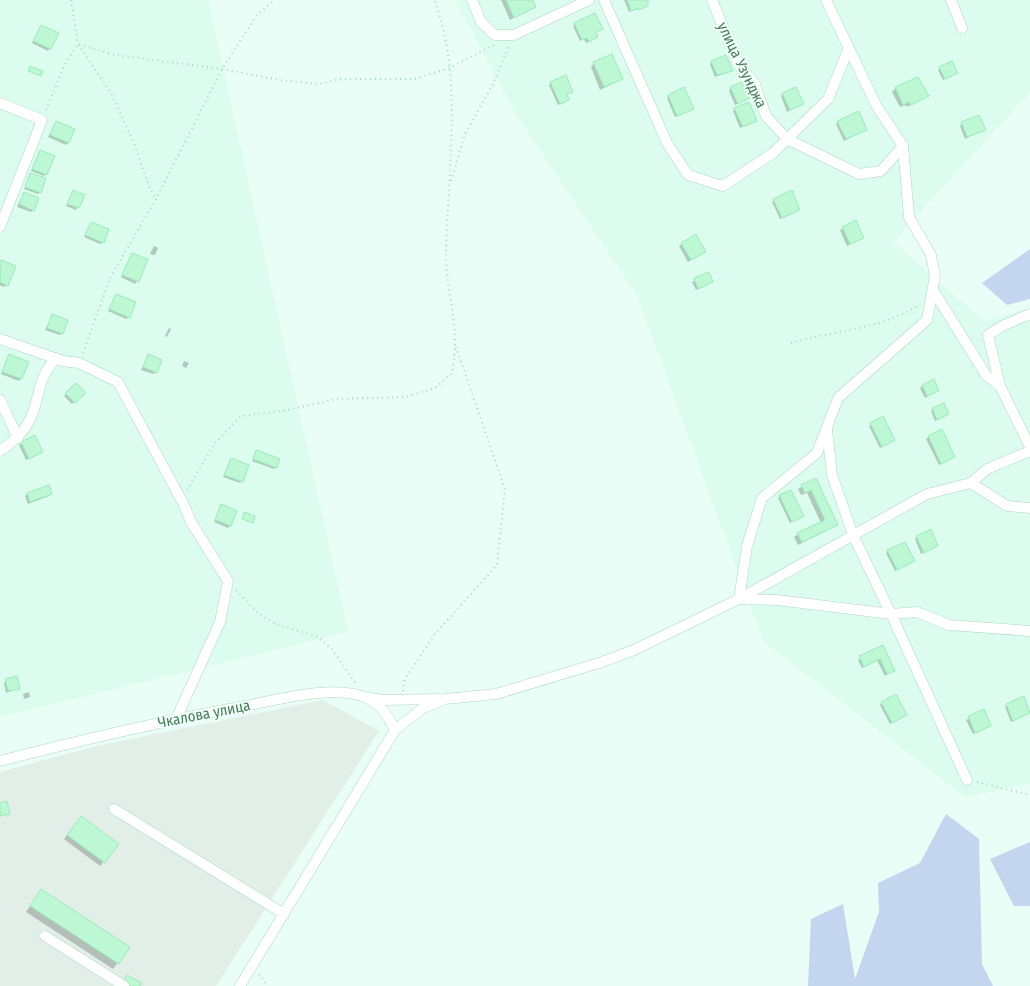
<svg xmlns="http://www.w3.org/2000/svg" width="1030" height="986" font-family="'Fira Sans Condensed',sans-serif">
  <rect width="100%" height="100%" fill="#e8fef6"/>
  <g fill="#dbfcee">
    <path d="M0,0H208L348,632L0,717Z"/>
    <path d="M455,0H1030V92L893,242L984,321L1030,308V783L965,797L763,641L637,295L516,114Z"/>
  </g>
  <path fill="#e1efe8" d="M323,700L379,731L216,986H0V772L96,746Z"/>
  <g fill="#c4d6ef">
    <path d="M1030,249V299L1007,305L982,283Z"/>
    <path d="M946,814L979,839L982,964L993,986H808L811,919L843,904L855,979L879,912L878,883L920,863Z"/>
    <path d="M1030,842V906H1014L990,859Z"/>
  </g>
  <g fill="#0003">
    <path d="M501,0H531L535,7L510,20Z"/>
    <path d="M624,0H645L647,6L629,12Z"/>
    <path d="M575,24L601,29L595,33L597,37L595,39L586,43L584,39L580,41L573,26Z"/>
    <path d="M41,26L50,48L48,51L32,43Z"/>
    <path d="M712,62L732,71L715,77L710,64Z"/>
    <path d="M594,63L622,79L600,90L591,67Z"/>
    <path d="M940,68L954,75L943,80L938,70Z"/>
    <path d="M551,83L571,92L566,95L568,100L566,102L558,105L549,85Z"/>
    <path d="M731,88L748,98L735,105L729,91Z"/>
    <path d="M896,88L927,96L907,107L906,105L900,107L892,92Z"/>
    <path d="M783,94L802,104L787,112L781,96Z"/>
    <path d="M669,96L692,109L675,117L667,98Z"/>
    <path d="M735,109L756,120L740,128L733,111Z"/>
    <path d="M56,122L68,143L66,145L48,137Z"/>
    <path d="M838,122L863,131L844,141L836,124Z"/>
    <path d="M962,123L984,129L965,139L960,126Z"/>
    <path d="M40,151L46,174L44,176L31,171Z"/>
    <path d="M31,174L40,192L38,194L24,189Z"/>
    <path d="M73,191L83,195L76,210L66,206Z"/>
    <path d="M24,193L33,210L31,212L17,207Z"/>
    <path d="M774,200L797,211L780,219L772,202Z"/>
    <path d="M855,222L862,238L847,246L840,230Z"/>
    <path d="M91,223L103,242L100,244L84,237Z"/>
    <path d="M682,244L702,254L688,262L679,246Z"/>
    <path d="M154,246L158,248L155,255L150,254Z"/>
    <path d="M133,254L147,260L135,284L121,277Z"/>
    <path d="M2,261L6,285L4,287L0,285Z"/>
    <path d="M708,274L711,282L696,290L692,282Z"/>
    <path d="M116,295L129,317L126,319L108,311Z"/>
    <path d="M52,316L62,333L60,335L45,330Z"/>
    <path d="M169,328L171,329L167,337L165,336Z"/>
    <path d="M9,356L21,378L19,381L1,374Z"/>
    <path d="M148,356L156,372L153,374L141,370Z"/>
    <path d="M184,361L189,363L186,368L182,366Z"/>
    <path d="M76,384L84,393L72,404L64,396Z"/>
    <path d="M922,386L938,390L925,398L920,388Z"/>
    <path d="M933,409L948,414L935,421L931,411Z"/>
    <path d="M871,424L894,440L880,448L869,426Z"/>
    <path d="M34,437L42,452L26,460L19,445Z"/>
    <path d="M929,437L954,457L939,465L926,439Z"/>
    <path d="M257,452L276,467L274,469L252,461Z"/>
    <path d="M231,459L242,481L240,483L223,477Z"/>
    <path d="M816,479L837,525L798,545L794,537L798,534L821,523L807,493L801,495L798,489Z"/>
    <path d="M48,486L51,494L49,496L28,504L25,496L27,494Z"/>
    <path d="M780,496L800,518L790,523L778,498Z"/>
    <path d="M220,508L230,526L228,528L214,522Z"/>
    <path d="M917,537L937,546L921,554L915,539Z"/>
    <path d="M888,551L911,563L895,571L886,553Z"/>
    <path d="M882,647L893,670L885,676L877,660L862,668L858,660Z"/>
    <path d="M6,680L19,688L6,693L4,683Z"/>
    <path d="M29,692L30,697L24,699L23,694Z"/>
    <path d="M1024,698L1030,712L1011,722L1005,707Z"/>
    <path d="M882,703L906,715L890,724L880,705Z"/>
    <path d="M983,711L990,726L973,734L966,720Z"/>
    <path d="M78,821L117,845L100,866L64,839Z"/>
    <path d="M41,891L129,947L113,969L26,912Z"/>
  </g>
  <g fill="#bdf7d3" stroke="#9becb9">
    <path d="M506,0H533L536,7L514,18Z"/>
    <path d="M627,0H648V6L639,10L638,8L631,11Z"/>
    <path d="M595,13L603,29L596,32L598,37L589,42L587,38L582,40L574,23Z"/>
    <path d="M41,25L59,33L51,49L33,41Z"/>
    <path d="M612,54L623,79L604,87L593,62Z"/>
    <path d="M726,55L733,71L717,75L711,61Z"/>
    <path d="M952,61L958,73L945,79L939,67Z"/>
    <path d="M30,66L43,71L41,76L28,71Z"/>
    <path d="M566,75L573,92L567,94L569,100L560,104L550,82Z"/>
    <path d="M918,77L929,96L911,105L909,102L903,105L895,87Z"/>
    <path d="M742,82L750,98L738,104L730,87Z"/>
    <path d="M684,87L694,109L677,116L668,95Z"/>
    <path d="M796,87L804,104L790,110L782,93Z"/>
    <path d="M749,102L757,121L743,127L734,108Z"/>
    <path d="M859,111L867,130L846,139L837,121Z"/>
    <path d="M979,115L986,130L967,137L961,122Z"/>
    <path d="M56,121L75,129L69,143L50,135Z"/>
    <path d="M40,150L55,156L47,175L32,169Z"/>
    <path d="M30,173L46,178L41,193L25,187Z"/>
    <path d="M73,190L85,195L79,208L67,204Z"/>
    <path d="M792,190L800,210L782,218L773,199Z"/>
    <path d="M24,192L39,198L34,211L19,204Z"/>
    <path d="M856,220L864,238L850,244L842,227Z"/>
    <path d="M91,222L109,229L104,243L85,235Z"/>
    <path d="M696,234L706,252L691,260L681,243Z"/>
    <path d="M132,253L148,259L139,282L122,275Z"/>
    <path d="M1,260L16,266L8,286L0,282Z"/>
    <path d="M709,272L713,282L698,289L694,278Z"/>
    <path d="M116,294L136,302L130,318L109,309Z"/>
    <path d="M52,314L68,320L63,334L47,328Z"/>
    <path d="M9,354L29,362L22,379L2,372Z"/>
    <path d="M148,354L162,360L157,373L143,367Z"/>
    <path d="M934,379L939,391L927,396L922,385Z"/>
    <path d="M76,383L86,393L75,403L65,393Z"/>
    <path d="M944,403L949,414L937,420L932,408Z"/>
    <path d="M883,416L895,440L882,447L870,423Z"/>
    <path d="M942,429L955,457L941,464L928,436Z"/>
    <path d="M35,435L43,452L29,459L21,442Z"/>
    <path d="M256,450L280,459L277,468L253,459Z"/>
    <path d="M231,458L249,465L243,482L224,475Z"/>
    <path d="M816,478L838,525L802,542L797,533L825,520L811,490L805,493L801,485Z"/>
    <path d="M49,485L52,494L30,502L27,493Z"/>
    <path d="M791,490L804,516L792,522L779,495Z"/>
    <path d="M221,504L237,511L231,526L215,520Z"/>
    <path d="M244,512L255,516L253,523L242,519Z"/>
    <path d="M931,529L938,546L924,553L916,536Z"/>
    <path d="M905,542L915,561L897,570L887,550Z"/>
    <path d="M883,645L895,671L887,674L880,659L864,667L859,656Z"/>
    <path d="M17,676L20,689L8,691L5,679Z"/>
    <path d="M896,694L907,715L892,723L881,702Z"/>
    <path d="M1024,696L1030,713L1013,721L1006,704Z"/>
    <path d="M984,709L991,726L975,733L968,716Z"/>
    <path d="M7,801L10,814L0,816V803Z"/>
    <path d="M81,816L119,844L105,863L67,835Z"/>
    <path d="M41,889L130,947L119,964L30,906Z"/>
    <path d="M127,975L142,983L140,986H121Z"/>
  </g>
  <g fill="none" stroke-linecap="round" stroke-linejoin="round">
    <g stroke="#b1d7c2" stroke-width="11">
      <g id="minor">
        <path d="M472,0L481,22L495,35H514L589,0"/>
        <path d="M604,0L667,143L688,175L723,186L773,153L828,99L848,50"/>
        <path d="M712,0L738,64L755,84L766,116L787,139L859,174L881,171L903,146"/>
        <path d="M951,0L962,28"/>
        <path d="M0,103L42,120L0,227"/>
        <path d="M933,290L986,375L1000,386L1030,447"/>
        <path d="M0,339L63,361L79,363L118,382L184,505L191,522L228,581L220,622L176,719"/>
        <path d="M1000,386L988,335L1004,325L1030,314"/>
        <path d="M0,400L18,438"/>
        <path d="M827,430L832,475L853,535L891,614L917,612L949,625L1030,631"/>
        <path d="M0,451C14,441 27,430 33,412C42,387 37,381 56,358"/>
        <path d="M971,483L1007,506L1030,508"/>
        <path d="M739,599L747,546L762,498L817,453L838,398L927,320L935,276L931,255L909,217L903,146L876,105L826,0"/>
        <path d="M740,599L777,600L891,614L967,780"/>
        <path d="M371,698L383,700L439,699"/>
        <path d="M0,761C81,740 163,721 245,706C281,699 330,685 365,697C380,703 389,717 395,730"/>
        <path d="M114,809L284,914"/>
        <path d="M45,936L124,986"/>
        <path d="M240,986L395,730L423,708L445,699L496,694L599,663L634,650L739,599L927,494L971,483L987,469L1030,451"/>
      </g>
    </g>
    <g stroke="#9fddb6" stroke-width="2" stroke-dasharray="1 4" stroke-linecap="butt">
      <path d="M71,0L78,44L111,93L134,143L150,189L156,199"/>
      <path d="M46,110L64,66L78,44L115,55L222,69L279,80L318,84L341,79H415L449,68L494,45"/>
      <path d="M451,181L465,134L493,84L509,46"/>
      <path d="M791,343C834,330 882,330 920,304"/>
      <path d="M83,353L110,278L156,199L222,69L257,15L275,0"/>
      <path d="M187,490L215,443L241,416L288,410L336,399L405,397L435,388L452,373C453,365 455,356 455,347C456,317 446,286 446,256C447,179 464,72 434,0"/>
      <path d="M236,590L258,613L275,624L316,636L332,649L356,684"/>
      <path d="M403,691L405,679L434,635L497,565L505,489L456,347"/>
      <path d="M977,782L1030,795"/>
      <path d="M259,974L268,986"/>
    </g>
    <use href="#minor" stroke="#fff" stroke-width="10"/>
  </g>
  <g text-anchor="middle" stroke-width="4" stroke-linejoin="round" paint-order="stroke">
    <g font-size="15" fill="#487d5a" stroke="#f1fff9">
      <text transform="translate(742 65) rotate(64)" y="5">улица Узунджа</text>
      <text transform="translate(204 714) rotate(-11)" y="5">Чкалова улица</text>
    </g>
  </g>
</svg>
